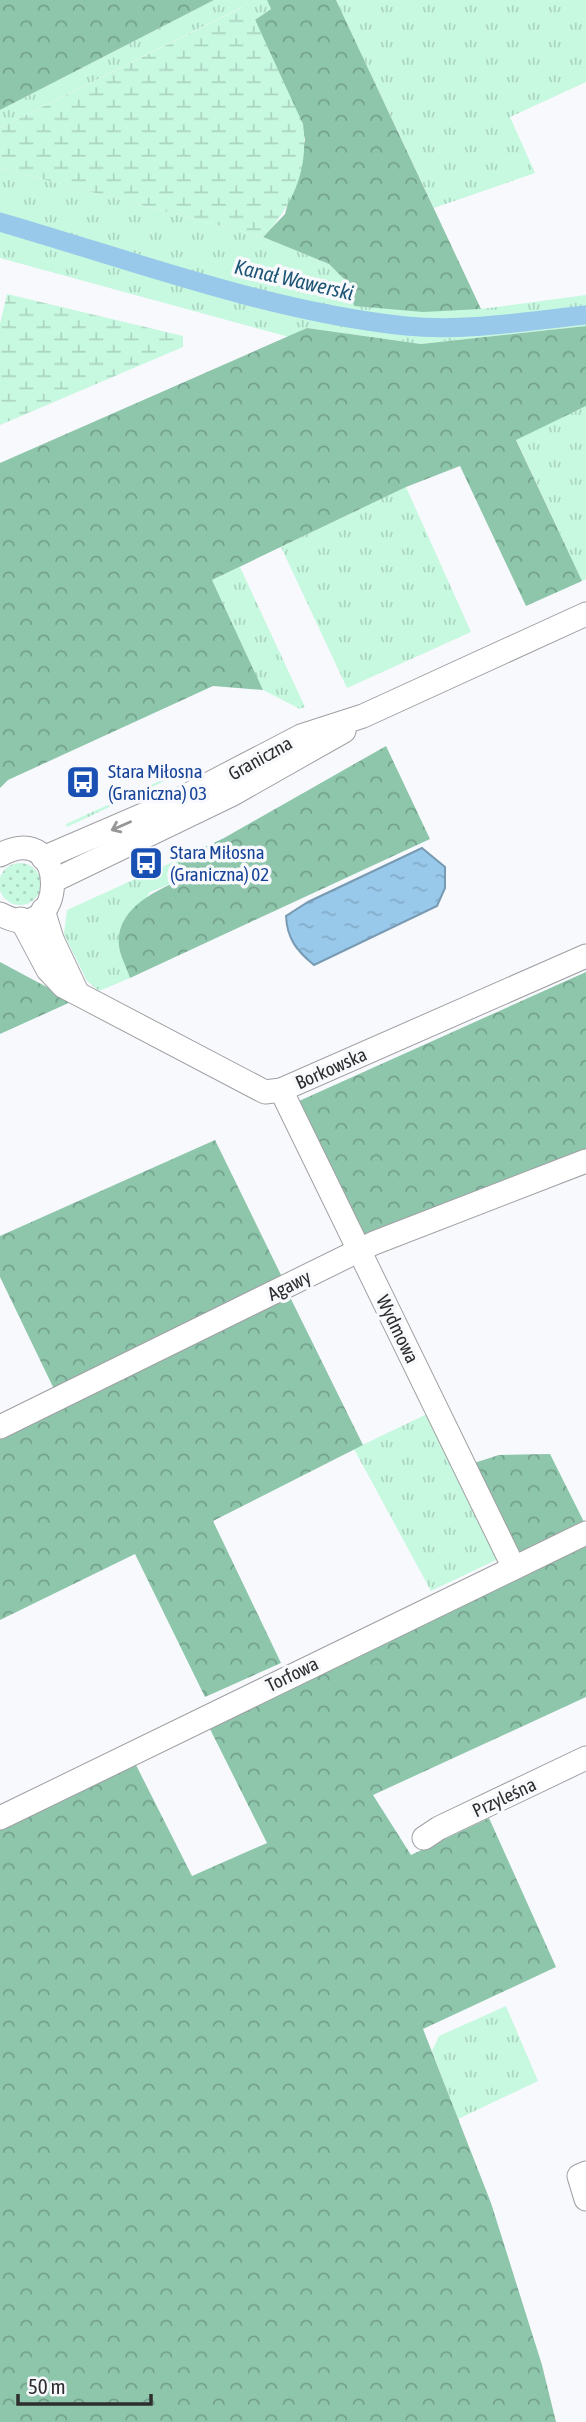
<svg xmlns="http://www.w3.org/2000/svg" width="586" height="2422" font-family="'Asap Condensed',sans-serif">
  <defs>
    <pattern id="grass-tufts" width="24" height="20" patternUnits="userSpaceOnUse" patternTransform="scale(1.75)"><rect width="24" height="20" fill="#c7f8e0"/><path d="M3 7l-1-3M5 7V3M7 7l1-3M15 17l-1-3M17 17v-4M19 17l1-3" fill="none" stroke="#abd5c0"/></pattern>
    <pattern id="forest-crowns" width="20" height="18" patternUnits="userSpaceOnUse" patternTransform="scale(1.75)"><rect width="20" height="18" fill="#8ec6ac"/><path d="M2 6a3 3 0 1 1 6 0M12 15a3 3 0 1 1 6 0" fill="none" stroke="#74a18c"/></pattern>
    <pattern id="wetland-marsh" width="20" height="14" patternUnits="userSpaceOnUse" patternTransform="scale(1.75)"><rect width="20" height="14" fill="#c7f8e0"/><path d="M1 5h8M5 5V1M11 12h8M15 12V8" fill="none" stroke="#abd5c0"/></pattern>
    <pattern id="garden-dots" width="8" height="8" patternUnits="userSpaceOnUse" patternTransform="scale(1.75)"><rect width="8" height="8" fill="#c7f8e0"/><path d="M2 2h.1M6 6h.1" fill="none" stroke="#abd5c0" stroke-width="1.8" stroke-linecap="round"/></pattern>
    <pattern id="water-ripples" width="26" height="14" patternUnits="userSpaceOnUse" patternTransform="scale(1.75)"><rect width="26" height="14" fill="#98c8ea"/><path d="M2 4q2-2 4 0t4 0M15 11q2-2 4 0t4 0" fill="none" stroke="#83acc9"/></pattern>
  </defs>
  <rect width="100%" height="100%" fill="#f8f9fc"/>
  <g fill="url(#grass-tufts)">
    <path d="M214,0H267L271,9L255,20L242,7L0,128V110Z"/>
    <path d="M336,0H586V82L510,117L535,173L434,208Z"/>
    <path d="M0,168L263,237L329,264L350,285L481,309L586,295V326L421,344L307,328L289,337L0,258Z"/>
    <path d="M586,406V579L582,581L516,439Z"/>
    <path d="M406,487L471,632L347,688L281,547Z"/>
    <path d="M240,567L305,707L300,709L263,690L212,580Z"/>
    <path d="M184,772L67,827L66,824L175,774Z"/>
    <path d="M177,860L185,878L150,892L119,944L130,978L99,991L87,981L64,934L67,910Z"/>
    <path d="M427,1414L498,1559L431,1591L354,1449Z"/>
    <path d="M506,2006L538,2081L458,2119L432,2051L439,2036Z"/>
  </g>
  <g fill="url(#forest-crowns)">
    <path d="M0,0H214L0,110Z"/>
    <path d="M267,0H336L481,309L423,312L354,306L350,285L329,264L263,237L285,214L305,140L302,124L255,20L271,9Z"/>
    <path d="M586,326V406L516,440L582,581L526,606L460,466L406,487L212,580L263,690L213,686L8,780L0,788V463L307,328L421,344Z"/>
    <path d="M386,746L430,839L130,978C127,968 120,956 119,946C115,908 157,890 185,878L177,860L224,838Z"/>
    <path d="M0,962L73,1001L0,1034Z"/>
    <path d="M586,972V1153L365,1235L299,1101Z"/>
    <path d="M215,1140L283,1279L54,1389L0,1277V1236Z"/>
    <path d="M289,1295L363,1445L213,1521L281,1663L205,1697L135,1554L0,1620V1436Z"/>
    <path d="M550,1454L585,1524L518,1554L474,1463L499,1455Z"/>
    <path d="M586,1544V1697L373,1795L411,1855L489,1818L556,1967L423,2029L491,2203L542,2365L556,2422H0V1827L134,1761L192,1876L267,1843L208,1725Z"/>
  </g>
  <g fill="url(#wetland-marsh)">
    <path d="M243,7L255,20L303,124C309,170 293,205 263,237L0,168V128Z"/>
    <path d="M7,294L183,336V347L0,425V324Z"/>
  </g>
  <circle fill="url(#garden-dots)" cx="20" cy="884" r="21"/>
  <path fill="url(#water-ripples)" stroke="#789ab2" stroke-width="2" d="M422,848L445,867V888L437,906L314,965C297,951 287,939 286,916L308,902Z"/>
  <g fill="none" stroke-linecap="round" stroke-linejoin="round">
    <path stroke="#98c8ea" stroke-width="19" d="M0,222C131,260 270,312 406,326C465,332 527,321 586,315"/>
    <g stroke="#a0a0a4" stroke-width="25">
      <g id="minor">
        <path d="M0,855C71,816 69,953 0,914"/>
        <path d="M43,858L180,799L301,736L363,716L586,614"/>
        <path d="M55,880L231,795L344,731"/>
        <path d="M43,910L52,939L76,990"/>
        <path d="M21,919L48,970L63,986L265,1092L281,1090L586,956"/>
        <path d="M281,1090L514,1568"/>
        <path d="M0,1427L374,1243L586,1161"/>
        <path d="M0,1818L586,1533"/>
        <path d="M424,1838L439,1828L586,1758"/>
        <path d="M586,2173L579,2176L586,2199"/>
      </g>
    </g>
    <use href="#minor" stroke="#fff" stroke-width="23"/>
  </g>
  <defs><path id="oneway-shaft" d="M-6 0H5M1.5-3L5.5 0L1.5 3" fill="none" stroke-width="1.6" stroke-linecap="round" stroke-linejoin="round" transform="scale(1.75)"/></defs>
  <use stroke="#969697" href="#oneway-shaft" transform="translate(121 826) rotate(156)"/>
  <defs>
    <g id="bus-square" transform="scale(1.75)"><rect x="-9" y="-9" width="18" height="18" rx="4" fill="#1a4fb4" stroke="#f8f9fc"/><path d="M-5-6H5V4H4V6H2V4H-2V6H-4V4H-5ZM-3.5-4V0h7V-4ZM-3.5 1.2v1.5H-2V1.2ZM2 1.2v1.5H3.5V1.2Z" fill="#fff"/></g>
  </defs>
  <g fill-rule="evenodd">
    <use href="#bus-square" x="83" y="782"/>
    <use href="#bus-square" x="146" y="863"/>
  </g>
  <g text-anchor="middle" stroke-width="7" stroke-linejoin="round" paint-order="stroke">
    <g font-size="19" fill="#2e2e2f" stroke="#f8f9fc">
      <text transform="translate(260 758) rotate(-29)" y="7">Graniczna</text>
      <text transform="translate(331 1068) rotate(-24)" y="7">Borkowska</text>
      <text transform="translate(289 1285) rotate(-26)" y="7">Agawy</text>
      <text transform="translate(398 1329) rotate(64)" y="7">Wydmowa</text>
      <text transform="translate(292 1674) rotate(-26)" y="7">Torfowa</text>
      <text transform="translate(504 1797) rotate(-25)" y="7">Przyleśna</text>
    </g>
    <g font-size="19" fill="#164399" stroke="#f8f9fc" text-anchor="start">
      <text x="108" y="778">Stara Miłosna<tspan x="108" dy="22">(Graniczna) 03</tspan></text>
      <text x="170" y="859">Stara Miłosna<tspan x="170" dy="22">(Graniczna) 02</tspan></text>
    </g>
    <g font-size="21" font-style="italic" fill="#1e5576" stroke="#f8f9fc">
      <text transform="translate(294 280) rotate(13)" y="7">Kanał Wawerski</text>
    </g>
  </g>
  <path d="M18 2394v10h133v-10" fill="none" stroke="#2e2e2f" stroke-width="3.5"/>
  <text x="28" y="2394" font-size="21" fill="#2e2e2f" stroke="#f8f9fc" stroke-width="5" paint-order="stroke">50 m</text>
</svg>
